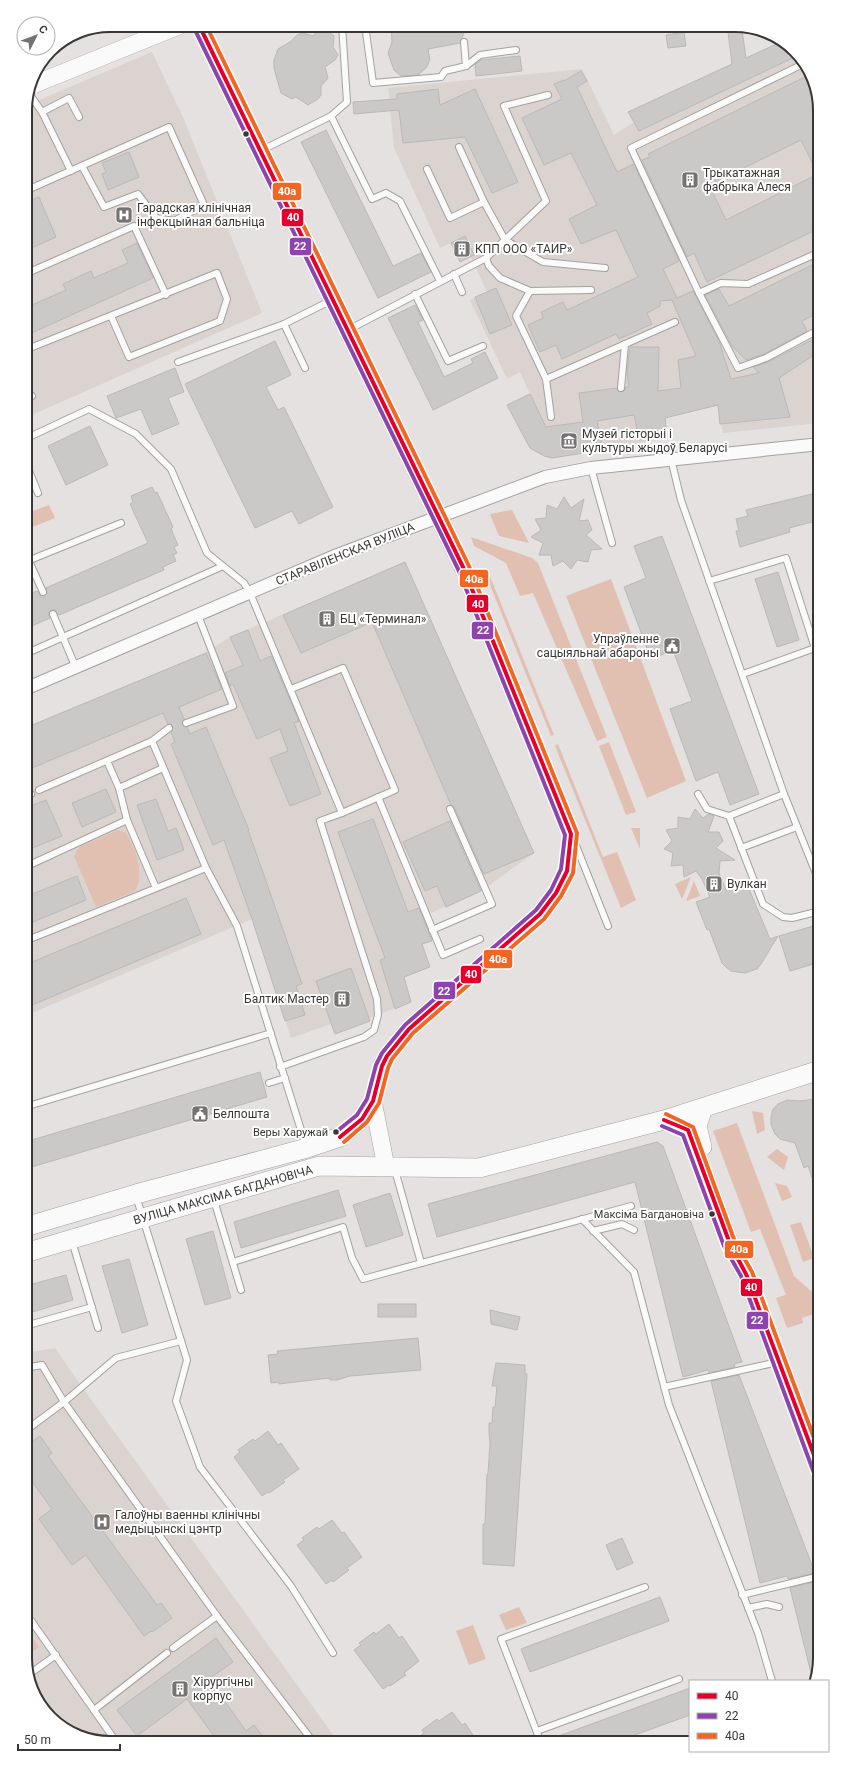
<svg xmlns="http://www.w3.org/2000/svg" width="845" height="1768" font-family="Roboto,sans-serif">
  <rect width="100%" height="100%" fill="#e4e1e0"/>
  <g fill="#dbd3cf">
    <path d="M779,40L787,42L814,78L820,110V423L723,433L718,405L665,418L668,438L552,458L544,456L530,448L507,405L530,394L520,372L507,379L470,300L487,292L471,257L460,262L451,243L440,248L394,148L388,88L582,69L614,135L634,122L628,112L780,43Z"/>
    <path d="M152,52L183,117L262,313L25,418V106Z"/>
    <path d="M405,562L534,853L483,890L424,916L433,940L422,944L430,967L404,977L411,1002L369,1018L370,1021L335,1034L331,1024L291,1038L252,919L25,1016V728L205,653L230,637Z"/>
    <path d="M55,1348L82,1387L339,1743H105L63,1729L31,1690L25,1658V1353Z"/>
  </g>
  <g fill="#e1bfb1">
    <path d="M49,505L55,518L25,530V514Z"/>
    <path d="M512,510L529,543L499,536L490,514Z"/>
    <path d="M471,537L532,558L538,563L607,737L597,741L533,593L520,596L506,563L474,546Z"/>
    <path d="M489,574L554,735L551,736L486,575Z"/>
    <path d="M611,579L686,781L647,798L566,596Z"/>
    <path d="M609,742L636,812L626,815L599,746Z"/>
    <path d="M558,744L603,857L617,852L636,900L621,908L555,746Z"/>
    <path d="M631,828H640V849Z"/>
    <path d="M118,830L126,833C136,850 145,873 135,891L96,907L74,856L79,847Z"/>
    <path d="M691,877L682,899L675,884Z"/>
    <path d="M694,881L700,896L686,901Z"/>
    <path d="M752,1111L763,1113L765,1130L757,1134Z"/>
    <path d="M737,1123L794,1276L820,1299V1312L802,1318L803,1323L787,1328L776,1298L786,1295L760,1229L751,1232L713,1131Z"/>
    <path d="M777,1149L788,1157L784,1170L767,1157Z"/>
    <path d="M775,1183L787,1186L792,1197L782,1201Z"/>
    <path d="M801,1222L814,1258L803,1262L790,1225Z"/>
    <path d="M519,1607L527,1623L506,1630L499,1615Z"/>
    <path d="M473,1625L486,1659L469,1665L456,1631Z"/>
    <path d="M25,1627L39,1647L25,1656Z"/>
    <path d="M97,1732L104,1743L88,1737Z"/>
  </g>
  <g fill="#cbc9c8" stroke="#bbb8b8" fill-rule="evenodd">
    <path d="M391,25H467L460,43L428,49L430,60L426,68L418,75L401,76L394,70L388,53L392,42Z"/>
    <path d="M325,30L329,32L334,36L333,47L338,55L335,60L325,67L328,78L321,86V95L318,99L308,105L296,97L292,99L281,93L274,68V60L278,49L290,42L297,35L303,33L313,36L318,31Z"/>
    <path d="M742,30L746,58L783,41L787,42L797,56L639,131L628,112L732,64L728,32Z"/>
    <path d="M684,32L686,46L668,48L666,35Z"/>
    <path d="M520,56L522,71L476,76L475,65L481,60Z"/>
    <path d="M581,71L587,81L577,87L617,172L634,164L679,261L663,269L677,298L693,291L719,341L731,379L759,373L753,367L768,362L820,336V351L779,378L790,417L720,424L718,405L665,418L667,435L639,440L634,415L597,421L603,450L552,458L544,456L530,448L507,405L530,394L546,427L583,422L579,393L617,388L621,392L624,391L626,387H629L627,373L630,347H659L658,391L681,388L678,360L696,356L672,300L660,301V306L647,313L652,324L619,339L616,334L562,359L556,345L540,352L528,325L543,318L541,312L563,302L567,310L638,277L616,230L581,244L569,219L597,205L571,153L544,165L522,118L562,99L554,84L564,80V81Z"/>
    <path d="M811,74L814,78L820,110V228L707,282L694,253L687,257L642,160L650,157L648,154ZM801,140L818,174L726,220L709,185Z"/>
    <path d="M438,89L440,105L475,89L518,182L492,193L465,137L403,143L399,110L354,114L353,102L397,99V94Z"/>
    <path d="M326,130L393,266L421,253L431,272L378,298L301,142Z"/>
    <path d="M129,152L139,177L108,190L102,174L106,172L102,163Z"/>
    <path d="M39,197L56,237L25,251V202Z"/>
    <path d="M465,236L474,255L460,262L451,243Z"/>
    <path d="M137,243L153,278L25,336V308L66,290L63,284L91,271L94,278L128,263L122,250Z"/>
    <path d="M820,261V312L802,321L807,331L764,354L746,360L732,346L705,295L719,289L729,306Z"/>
    <path d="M496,288L512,325L490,334L475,297Z"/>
    <path d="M415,305L423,320L418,322L444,377L473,363L471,359L485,352L498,378L433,410L388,318Z"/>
    <path d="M275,341L291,375L266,387L278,410L284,407L333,507L299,524L292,511L255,528L185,384Z"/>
    <path d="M175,368L184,392L168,398L179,424L152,435L141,409L116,418L107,396Z"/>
    <path d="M90,426L108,465L66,485L48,446Z"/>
    <path d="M152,487L155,493L157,492L173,527L171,529L178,545L174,547L177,553L173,555L176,561L163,567L164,570L59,615L55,610H51L49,613L50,618L25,629V596L37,591L40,595L44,596L47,593L46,588L148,543L130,504L133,502L131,496Z"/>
    <path d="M812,494L813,499L820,497V520L789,528L790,532L740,547L736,531H739L736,519L748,516L746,510Z"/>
    <path d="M564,497L571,508L584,499L579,521L588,520L592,530L586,535L602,549L591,550L588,562L577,560L571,569L563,561L553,566L551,555H539L543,543L531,537L541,530L535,519L546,518L547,505L557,509Z"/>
    <path d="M662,536L759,794L730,805L718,772L696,781L670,709L692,701L673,650L651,659L624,587L646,578L634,546Z"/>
    <path d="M405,562L534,853L484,874L454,807L451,805L372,622L301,653L283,615Z"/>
    <path d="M778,572L799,640L777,647L755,579Z"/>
    <path d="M248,630L260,661L271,656L299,721L294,723L321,794L290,806L270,758L288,751L280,729L257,739L233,684L230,686L225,673L243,665L230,637Z"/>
    <path d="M206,653L222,689L179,707L184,719L182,724L187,727L190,734L206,727L249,830H248L302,984L296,986L305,1015L285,1021L252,919L224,840L213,845L171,744L175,742L171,732L173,727L171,724H168L163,713L25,771V728Z"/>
    <path d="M106,789L116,812L82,827L72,803Z"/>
    <path d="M156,799L168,831L176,828L184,850L157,860L137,805Z"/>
    <path d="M46,800L62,836L25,851V808Z"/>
    <path d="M695,809L703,818L709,814L714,816L708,832H719L723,841L716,848L735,860L720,861L719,873L726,890L746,882L770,939L778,936L761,964L757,969L745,973L731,971L726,967L722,963L709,929L707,930L696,902L710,897L702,879L696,871L684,877L683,865L671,866L673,853L664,849L672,841L666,830L678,828V817L690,819Z"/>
    <path d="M373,819L408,912L419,908L432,941L422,944L430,967L404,977L411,1002L395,1009L380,960L385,958L338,832Z"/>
    <path d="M450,821L481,891L446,907L437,886L425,891L403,842Z"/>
    <path d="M77,876L86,900L33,922L25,903V897Z"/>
    <path d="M186,898L201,934L25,1008V965Z"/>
    <path d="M820,924V962L790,971L779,936Z"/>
    <path d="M351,968L370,1021L335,1034L316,981Z"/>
    <path d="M260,1072L267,1097L25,1169V1142Z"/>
    <path d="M820,1098V1194L818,1195L808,1166L804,1168L795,1143L780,1139L775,1134L771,1125V1117L773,1109L778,1104L787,1100L800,1101Z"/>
    <path d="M657,1142L663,1146L742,1362L734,1364L735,1367L709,1373L708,1370L683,1377L635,1182L437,1237L428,1204Z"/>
    <path d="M338,1190L346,1216L241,1248L234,1222Z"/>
    <path d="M390,1193L403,1235L366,1247L353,1205Z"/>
    <path d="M213,1231L231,1298L205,1305L186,1239Z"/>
    <path d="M129,1259L148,1325L122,1333L102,1266Z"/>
    <path d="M66,1275L73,1300L25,1314V1286Z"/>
    <rect x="378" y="1304" width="38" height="13"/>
    <path d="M490,1310L520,1317L517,1330L491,1324Z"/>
    <path d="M418,1338L421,1370L350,1376L337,1380H330L329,1378L279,1384V1382L271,1383L268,1355L278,1354L277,1351Z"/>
    <path d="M496,1363L525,1365V1374H527L514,1566L483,1564V1524H485L487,1474L488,1473L490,1444L489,1430V1423H492L493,1407H495L497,1386H492Z"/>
    <path d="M739,1375L815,1573L788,1579L787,1576L760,1583L711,1381Z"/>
    <path d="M268,1431L278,1445L281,1443L299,1469L283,1480L285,1482L269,1493L268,1492L262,1496L234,1457L240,1452L238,1450L253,1439L255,1441Z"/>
    <path d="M40,1436L52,1453L48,1456L157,1605L161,1603L172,1618L152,1632L151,1631L144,1636L86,1555L72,1565L39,1519L52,1509L25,1472V1447Z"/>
    <path d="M332,1520L342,1533L344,1532L362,1557L347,1568L349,1570L333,1582L332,1580L326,1584L297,1545L304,1540L302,1538L317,1527L319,1529Z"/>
    <path d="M622,1538L633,1563L617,1570L606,1545Z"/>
    <path d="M818,1581L820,1585V1658L813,1681L790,1588Z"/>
    <path d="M660,1597L669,1621L530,1672L521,1649Z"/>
    <path d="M389,1624L399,1638L402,1636L419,1661L404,1673L406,1675L390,1686L389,1685L383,1689L354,1650L361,1645L359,1643L374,1632L376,1634Z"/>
    <path d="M216,1638L233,1662L209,1679L246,1731L254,1725L268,1743H219L187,1699L137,1736L117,1710Z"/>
    <path d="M690,1688V1715L613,1743H545V1741Z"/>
    <path d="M452,1712L462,1725L465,1723L478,1743H410L424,1733L422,1730L437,1719L439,1721Z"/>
  </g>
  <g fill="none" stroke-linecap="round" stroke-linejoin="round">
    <g stroke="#a4a1a0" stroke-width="8">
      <g id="lane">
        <path d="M365,25L373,83L441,77L445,71L466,66L480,55L516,50"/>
        <path d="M464,42L466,66"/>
        <path d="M803,64L631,148L699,293L721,283L748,284L820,252"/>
        <path d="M28,92L42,112L71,171"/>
        <path d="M42,112L69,98L79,117"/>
        <path d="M331,116L372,199L386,193L400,201L440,281"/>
        <path d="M459,147L484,202"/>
        <path d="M262,150L331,116L347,102L342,25"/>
        <path d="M427,169L450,218L484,202L505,240L543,262L605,268"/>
        <path d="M25,191L169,127L204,205L174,221L156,218L138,194L104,207L82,166"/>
        <path d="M486,258L489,266L500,278L530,291L591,290"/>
        <path d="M25,274L134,226L166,295"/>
        <path d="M454,274L462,292"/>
        <path d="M530,291L516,316L546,379L675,322"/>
        <path d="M699,293L738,368L766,358L820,329"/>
        <path d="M415,294L448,361L483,346"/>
        <path d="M348,330L486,258L546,201L504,106L548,95"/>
        <path d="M25,350L217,273L227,299L220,321L129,357L111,316"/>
        <path d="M178,362L284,324"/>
        <path d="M305,368L284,324L332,300"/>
        <path d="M546,379L551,417"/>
        <path d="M621,388L625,344"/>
        <path d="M25,399L32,396"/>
        <path d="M25,439L89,409L136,434L171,469L207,553L244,583L250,593L342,813L395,790L343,668L291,689"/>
        <path d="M671,459L681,500L784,794L729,816"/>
        <path d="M25,461L38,493"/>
        <path d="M591,468L612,543"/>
        <path d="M29,561L43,592"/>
        <path d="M25,562L121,523"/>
        <path d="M709,581L786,558L815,648L743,674"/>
        <path d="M53,614L76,668"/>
        <path d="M25,654L223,566"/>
        <path d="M186,723L233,706L198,615"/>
        <path d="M107,761L119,788L127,820"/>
        <path d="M119,788L163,768"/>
        <path d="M39,790L152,741"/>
        <path d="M698,794L707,809L729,816L763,904L783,917L792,918L820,911"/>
        <path d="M784,794L817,876L820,878"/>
        <path d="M25,797L31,794"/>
        <path d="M378,797L443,955L480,939"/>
        <path d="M575,843L608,926"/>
        <path d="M741,848L797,827"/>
        <path d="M25,867L127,820L156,888"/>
        <path d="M206,868L237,926L306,1146"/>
        <path d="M432,930L492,904L450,809"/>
        <path d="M25,941L206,868L152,741L169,728"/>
        <path d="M280,1067L364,1037L374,1030L378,1015L377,999L320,821L342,813"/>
        <path d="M269,1083L285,1078"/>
        <path d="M25,1107L271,1033"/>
        <path d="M395,1170L421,1263"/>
        <path d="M136,1196L187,1360L176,1401L200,1467L291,1586L333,1653"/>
        <path d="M214,1200L241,1290"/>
        <path d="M582,1219L634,1272L669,1405L758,1633L772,1681"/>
        <path d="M593,1231L622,1224L634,1230"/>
        <path d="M72,1241L98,1328"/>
        <path d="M233,1262L343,1227L352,1258L363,1279L631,1206"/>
        <path d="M25,1326L92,1307"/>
        <path d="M25,1368L42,1365L64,1402L217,1616L314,1743"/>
        <path d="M664,1387L769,1364L777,1360"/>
        <path d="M25,1431L64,1402L116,1358L181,1341"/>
        <path d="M742,1595L820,1576"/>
        <path d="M748,1608L767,1604L779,1607"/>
        <path d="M25,1612L117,1743"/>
        <path d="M173,1648L217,1616"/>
        <path d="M28,1675L56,1655"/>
        <path d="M94,1710L167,1653"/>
        <path d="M537,1731L679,1679"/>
        <path d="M541,1743L501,1639L645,1587"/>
      </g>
    </g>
    <g stroke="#a4a1a0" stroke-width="14">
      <path id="street" d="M25,689L337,555L545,477L591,468L820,444"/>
    </g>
    <g stroke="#a4a1a0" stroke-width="18">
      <g id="secondary">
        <path d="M199,25L463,567L571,834L567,871L556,893L540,914L409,1029L387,1056L382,1066L373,1101L362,1119L351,1129L340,1137"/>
        <path d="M30,86L181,25"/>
        <path d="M373,1101L386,1167"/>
        <path d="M664,1120L688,1130L730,1244L746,1274L820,1471"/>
        <path d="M703,1147L698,1126L704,1108"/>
      </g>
    </g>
    <g stroke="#a4a1a0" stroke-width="20">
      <g id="primary">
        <path d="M25,1227L136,1194L307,1148L340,1137"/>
        <path d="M25,1253L319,1166L479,1168L664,1120L820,1070"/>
      </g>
    </g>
    <use href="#lane" stroke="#fbfafa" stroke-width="6"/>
    <use href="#street" stroke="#fbfafa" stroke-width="12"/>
    <use href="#secondary" stroke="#fbfafa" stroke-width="17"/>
    <use href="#primary" stroke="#fbfafa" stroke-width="19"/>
    <g stroke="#fff" stroke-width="7">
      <g id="bus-1">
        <path d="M199,25L463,567L571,834L567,871L556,893L540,914L409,1029L387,1056L382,1066L373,1101L362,1119L340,1137"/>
        <path d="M664,1120L688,1130L730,1244L746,1274L820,1471"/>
      </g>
    </g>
    <g stroke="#fff" stroke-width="7">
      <g id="bus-2">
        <path d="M194,28L458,569L565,835L561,869L551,890L536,910L405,1025L382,1053L376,1065L367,1099L357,1115L336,1132"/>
        <path d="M662,1126L683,1135L724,1246L741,1276L814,1473"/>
      </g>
    </g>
    <g stroke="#fff" stroke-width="7">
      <g id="bus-3">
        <path d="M206,25L468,564L577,833L573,873L561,896L544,919L413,1033L392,1059L388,1068L379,1103L367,1122L344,1142"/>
        <path d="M666,1114L693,1127L735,1242L752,1272L820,1454"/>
      </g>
    </g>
    <use href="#bus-1" stroke="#e4002b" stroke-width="4"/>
    <use href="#bus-2" stroke="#8e44ad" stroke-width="4"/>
    <use href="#bus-3" stroke="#f26522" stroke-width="4"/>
  </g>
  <defs>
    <g id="building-square" transform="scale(0.9)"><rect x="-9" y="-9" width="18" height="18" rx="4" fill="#757272" stroke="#fff"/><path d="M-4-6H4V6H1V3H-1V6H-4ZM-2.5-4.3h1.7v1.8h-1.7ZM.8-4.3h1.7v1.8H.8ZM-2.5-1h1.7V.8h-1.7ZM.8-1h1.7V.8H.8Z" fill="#fff"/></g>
    <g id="hospital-square" transform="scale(0.9)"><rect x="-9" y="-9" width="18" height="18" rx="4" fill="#757272" stroke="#fff"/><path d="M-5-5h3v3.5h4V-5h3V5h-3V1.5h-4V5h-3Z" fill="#fff"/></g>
    <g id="museum-square" transform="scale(0.9)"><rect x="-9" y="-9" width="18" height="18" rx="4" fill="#757272" stroke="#fff"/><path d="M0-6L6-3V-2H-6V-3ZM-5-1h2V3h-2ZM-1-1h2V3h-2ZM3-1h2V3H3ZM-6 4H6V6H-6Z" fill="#fff"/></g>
    <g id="civic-square" transform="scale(0.9)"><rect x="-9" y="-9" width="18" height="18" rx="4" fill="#757272" stroke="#fff"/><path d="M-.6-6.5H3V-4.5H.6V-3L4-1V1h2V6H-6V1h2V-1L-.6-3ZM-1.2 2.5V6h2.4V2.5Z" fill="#fff"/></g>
  </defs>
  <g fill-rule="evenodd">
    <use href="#building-square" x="690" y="180"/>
    <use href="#hospital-square" x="124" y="215"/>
    <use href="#building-square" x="462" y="249"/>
    <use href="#museum-square" x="569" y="441"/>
    <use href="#building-square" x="327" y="619"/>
    <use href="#civic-square" x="672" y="646"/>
    <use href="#building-square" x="714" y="884"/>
    <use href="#building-square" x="342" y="999"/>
    <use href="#civic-square" x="200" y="1114"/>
    <use href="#hospital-square" x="102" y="1522"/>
    <use href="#building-square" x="180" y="1689"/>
  </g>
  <g fill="#393736" stroke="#fff" stroke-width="1.5">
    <circle cx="246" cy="134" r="3.5"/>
    <circle cx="336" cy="1132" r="3.5"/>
    <circle cx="712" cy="1214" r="3.5"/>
  </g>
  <g text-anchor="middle" stroke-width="4" stroke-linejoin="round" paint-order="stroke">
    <g font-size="11" fill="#393736" stroke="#fff" text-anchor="end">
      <text x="328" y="1136">Веры Харужай</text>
      <text x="704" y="1218">Максіма Багдановіча</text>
    </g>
    <g font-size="12" fill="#393736" stroke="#fff" text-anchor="start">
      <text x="703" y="177">Трыкатажная<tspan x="703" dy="14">фабрыка Алеся</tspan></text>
      <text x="137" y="212">Гарадская клінічная<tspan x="137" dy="14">інфекцыйная бальніца</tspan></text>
      <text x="475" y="253">КПП ООО «ТАИР»</text>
      <text x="582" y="438">Музей гісторыі і<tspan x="582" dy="14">культуры жыдоў Беларусі</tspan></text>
      <text x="340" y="623">БЦ «Терминал»</text>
      <text x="659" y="643" text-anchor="end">Упраўленне<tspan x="659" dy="14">сацыяльнай абароны</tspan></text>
      <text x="727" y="888">Вулкан</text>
      <text x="329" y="1003" text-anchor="end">Балтик Мастер</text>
      <text x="213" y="1118">Белпошта</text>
      <text x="115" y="1519">Галоўны ваенны клінічны<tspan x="115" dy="14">медыцынскі цэнтр</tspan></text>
      <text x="193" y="1686">Хірургічны<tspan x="193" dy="14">корпус</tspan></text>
    </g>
    <g font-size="12" fill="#393736" stroke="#fff">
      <text transform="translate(345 554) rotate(-22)" y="4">СТАРАВІЛЕНСКАЯ ВУЛІЦА</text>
      <text transform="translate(223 1195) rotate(-16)" y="4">ВУЛІЦА МАКСІМА БАГДАНОВІЧА</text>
    </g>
  </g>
  <path d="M0 0H845V1768H0ZM110 32H735A78 78 0 0 1 813 110V1658A78 78 0 0 1 735 1736H110A78 78 0 0 1 32 1658V110A78 78 0 0 1 110 32Z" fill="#fff" fill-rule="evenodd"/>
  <path fill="none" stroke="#393736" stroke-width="2" d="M110 32H735A78 78 0 0 1 813 110V1658A78 78 0 0 1 735 1736H110A78 78 0 0 1 32 1658V110A78 78 0 0 1 110 32Z"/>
  <g stroke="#fff" stroke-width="1.5">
    <rect x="272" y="182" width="30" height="19" rx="4" fill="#f26522"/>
    <rect x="281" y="208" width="23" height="19" rx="4" fill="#e4002b"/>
    <rect x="289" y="237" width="23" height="19" rx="4" fill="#8e44ad"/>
    <rect x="459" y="569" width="30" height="19" rx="4" fill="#f26522"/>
    <rect x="466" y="594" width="23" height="19" rx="4" fill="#e4002b"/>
    <rect x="471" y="621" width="23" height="19" rx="4" fill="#8e44ad"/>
    <rect x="483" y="949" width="30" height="20" rx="4" fill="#f26522"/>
    <rect x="460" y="965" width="22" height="19" rx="4" fill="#e4002b"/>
    <rect x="433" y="981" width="23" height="19" rx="4" fill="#8e44ad"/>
    <rect x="724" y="1240" width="30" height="19" rx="4" fill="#f26522"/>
    <rect x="740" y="1278" width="23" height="19" rx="4" fill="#e4002b"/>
    <rect x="746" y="1311" width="23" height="19" rx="4" fill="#8e44ad"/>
  </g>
  <g font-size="11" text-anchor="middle" font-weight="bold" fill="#fff">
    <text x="287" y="195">40а</text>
    <text x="293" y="221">40</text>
    <text x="300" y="250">22</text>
    <text x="474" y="583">40а</text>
    <text x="478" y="608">40</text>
    <text x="483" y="634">22</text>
    <text x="498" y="963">40а</text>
    <text x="471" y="978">40</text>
    <text x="444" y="995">22</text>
    <text x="739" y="1253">40а</text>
    <text x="751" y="1291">40</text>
    <text x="757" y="1324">22</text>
  </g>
  <rect x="689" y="1680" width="140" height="72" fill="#ffffff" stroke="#b0afaf"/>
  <rect x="697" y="1693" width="20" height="6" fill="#e4002b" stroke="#b0afaf"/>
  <text x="725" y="1700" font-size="12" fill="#393736">40</text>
  <rect x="697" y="1713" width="20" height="6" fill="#8e44ad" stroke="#b0afaf"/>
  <text x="725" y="1720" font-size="12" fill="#393736">22</text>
  <rect x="697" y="1733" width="20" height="6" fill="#f26522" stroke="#b0afaf"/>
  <text x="725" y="1740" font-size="12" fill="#393736">40а</text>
  <g transform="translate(36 36) rotate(48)"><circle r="19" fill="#ffffff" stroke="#b0afaf"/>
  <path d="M0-3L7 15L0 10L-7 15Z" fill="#757272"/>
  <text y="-6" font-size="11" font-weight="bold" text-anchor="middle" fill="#393736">С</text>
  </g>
  <path d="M18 1744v6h102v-6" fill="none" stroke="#393736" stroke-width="2"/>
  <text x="24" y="1744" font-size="12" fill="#393736" stroke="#ffffff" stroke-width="3" paint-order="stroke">50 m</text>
</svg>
